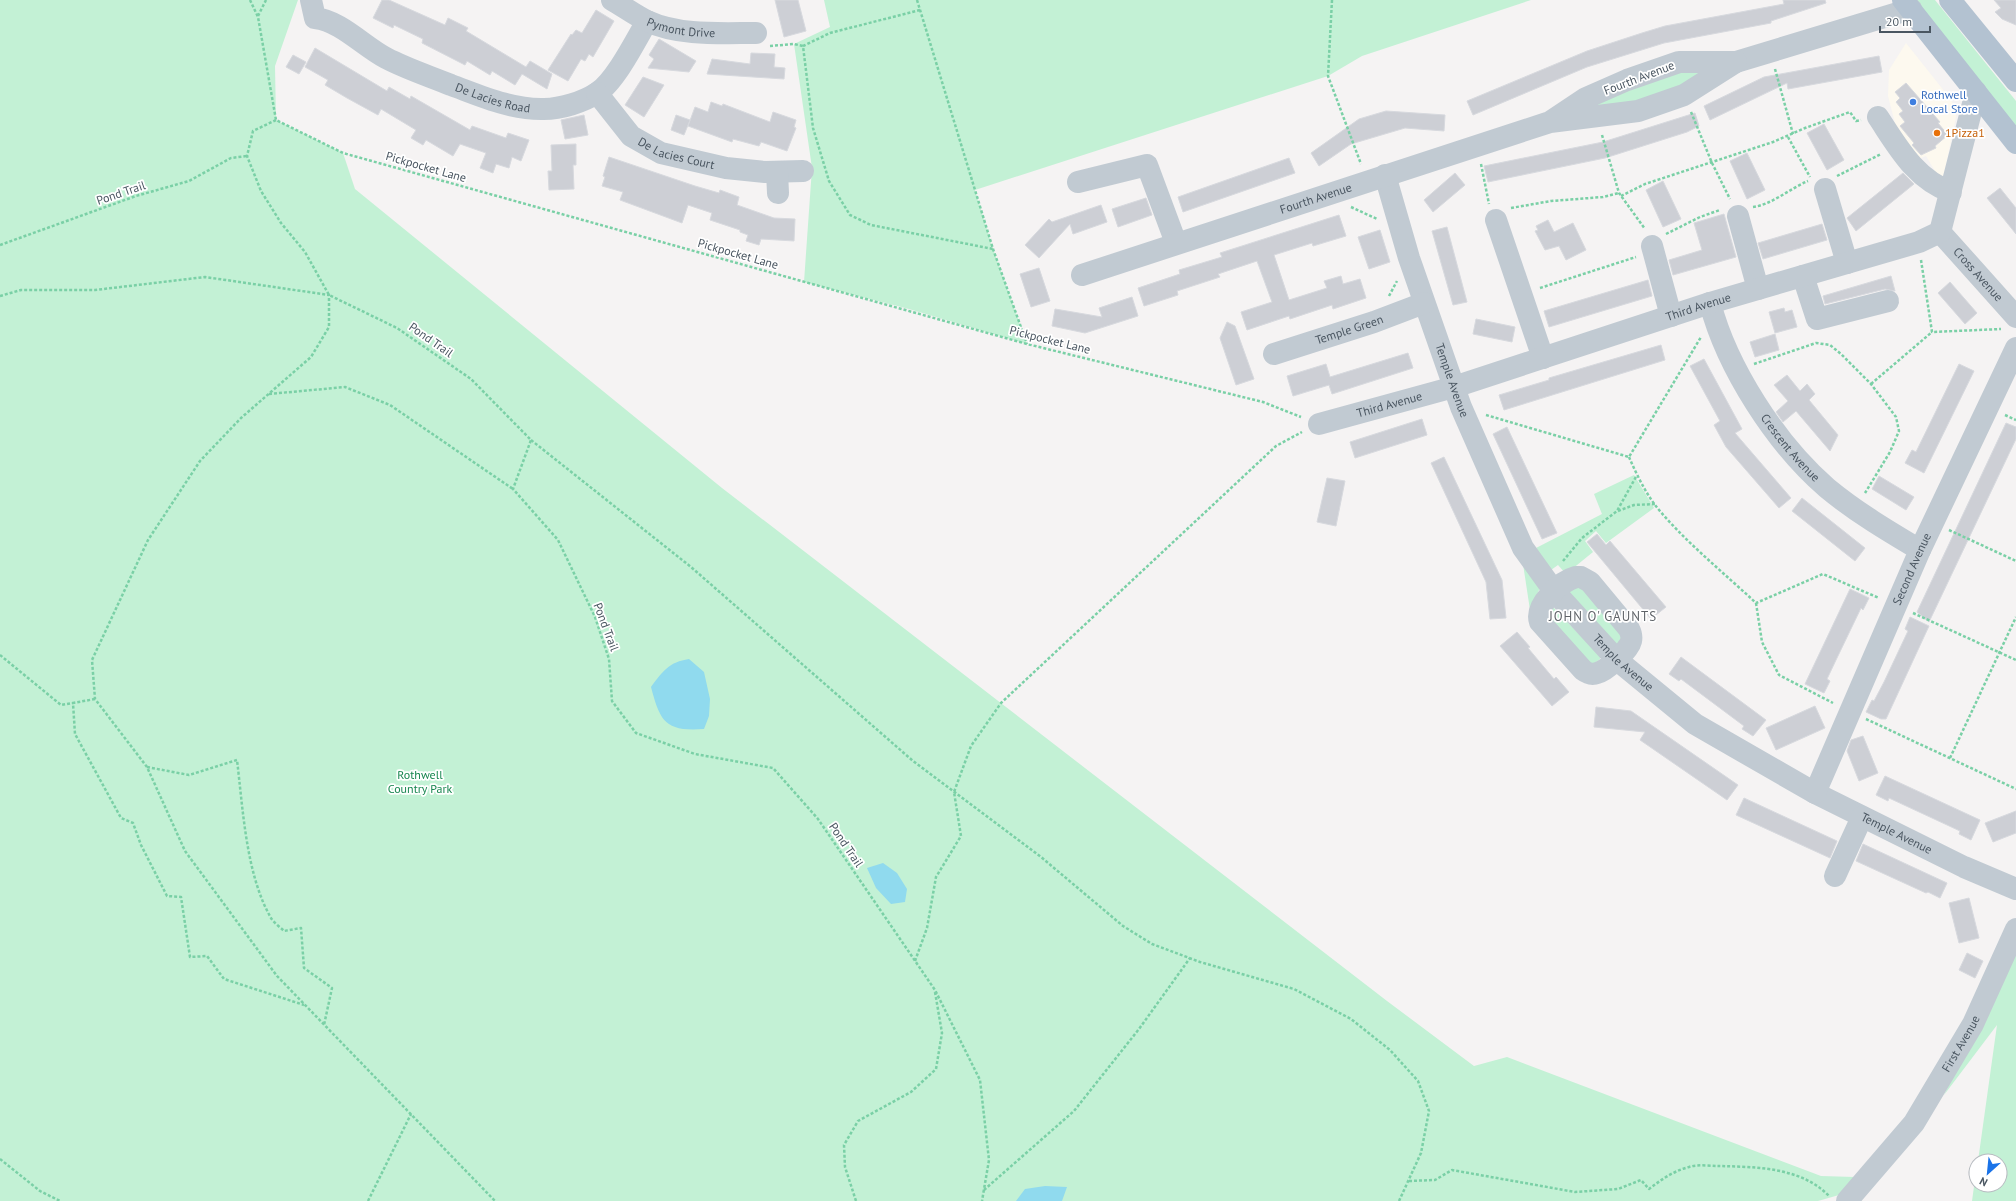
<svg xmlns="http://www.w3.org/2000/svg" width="2016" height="1201" font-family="'PT Sans',sans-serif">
  <rect width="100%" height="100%" fill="#f5f3f3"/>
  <path fill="#fdf9ef" d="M1906,43L1949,97L1956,109V117L1942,183L1926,156L1916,160L1896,127L1888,96L1889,70Z"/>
  <g fill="#c3f1d5">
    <path d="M0,0H298L275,66L276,120L343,153L355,189L722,488L1387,1001L1474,1066L1507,1057L1821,1176L1855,1177L1839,1195L1818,1201H0Z"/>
    <path d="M824,0H1531L1362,56L1328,76L975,190L993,249L1027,344L909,309L804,282L812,168L794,44L830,27Z"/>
    <path d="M1916,0H1935L2016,101V130Z"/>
    <path d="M1707,67L1679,89L1612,108L1591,105L1641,81Z"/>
    <path d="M1634,475L1654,508L1606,543L1596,531L1585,541L1593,552L1566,574L1558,565L1551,570L1536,548L1602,514L1594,494Z"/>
    <path d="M1523,564L1540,588L1530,610Z"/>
    <path d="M1579,584L1623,633L1618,646L1568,593Z"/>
    <path d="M1553,607L1600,656V659L1591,666L1552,629L1547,611Z"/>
    <path d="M2016,950V1201H1972L1976,1172V1185H2000V1161H1978L1997,1025L1944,1095Z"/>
  </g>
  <g fill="#90daee">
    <path d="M689,659L704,672L710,699L709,716L704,729C665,732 660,721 651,687C663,671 669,662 689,659Z"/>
    <path d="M883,863L897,873L907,889L905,902L891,904L876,888L867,868Z"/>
    <path d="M1045,1186L1067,1187L1062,1201H1016L1025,1189Z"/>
  </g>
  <g fill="#cdcfd5" stroke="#d7d9de">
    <path d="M382,0H389L445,25L448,18L468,28L466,31L526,67L530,61L552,74L547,89L522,74L515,85L492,71L490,75L467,61L465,65L422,43L423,39L394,25L393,28L373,18Z"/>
    <path d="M775,0H798L806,31L784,37Z"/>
    <path d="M1783,0H1825L1826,3L1771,21V23L1664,43L1587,67L1473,115L1467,101L1587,51L1642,33L1665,26L1784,4Z"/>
    <path d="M1994,0H2016V25L2002,19L1995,12L2001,8Z"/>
    <path d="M596,10L614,21L593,57L589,54L585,61L581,59L568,81L548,70L571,34L572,35L576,30L582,33Z"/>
    <path d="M659,39L696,61L689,72L648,68L654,59L649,55Z"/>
    <path d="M315,48L387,91L389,87L410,99L411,96L470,130L472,126L506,138L508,133L529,140L521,161L512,157L509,168L496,164L493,173L480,168L486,153L460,144L453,156L426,140L423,145L411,138L416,130L381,109L378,115L347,98L325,85L328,80L305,67Z"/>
    <path d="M751,53L775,54L774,67L785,68L784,79L707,74L712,59L750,64Z"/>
    <path d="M293,55L306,62L299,74L286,67Z"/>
    <path d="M1879,56L1882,72L1788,89L1787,83L1710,120L1704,106L1764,77Z"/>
    <path d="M643,77L664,85L644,117L625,105Z"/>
    <path d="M1906,83L1940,122L1938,123L1948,135L1935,146L1936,148L1921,155L1912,145L1914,143L1900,126L1905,122L1899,114L1903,111L1896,102L1900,98L1895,92Z"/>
    <path d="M711,102L722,106L723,104L770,122L773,112L796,120L794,127L796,128L787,151L761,142L759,146L733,139L732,142L688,126L695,107L708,112Z"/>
    <path d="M1386,111L1445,115L1444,131L1405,128L1351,144L1319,166L1311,153L1359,119Z"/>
    <path d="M1695,113L1699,126L1687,132L1605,158L1488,182L1484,166L1603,142Z"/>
    <path d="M584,115L588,135L565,139L561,120Z"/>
    <path d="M676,115L690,120L684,135L671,130Z"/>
    <path d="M1824,124L1844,160L1827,170L1807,133Z"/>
    <path d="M576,144V165H573L574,189L549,190L548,171H552L551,145Z"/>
    <path d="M1747,153L1765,190L1747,199L1730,161Z"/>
    <path d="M609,157L695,186L719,193L720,190L739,197L737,205L774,218L795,219L794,241L761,239L759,245L746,241L748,235L740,232V230L710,220L712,213L688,205L682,223L620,200L623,192L602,186L605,177L603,176Z"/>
    <path d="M1289,158L1295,173L1183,212L1178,197Z"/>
    <path d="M1455,173L1465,185L1433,212L1424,200Z"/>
    <path d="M1903,173L1914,184L1856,231L1847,218Z"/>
    <path d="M1663,181L1681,219L1663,227L1646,190Z"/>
    <path d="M2000,188L2016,208V234L1987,198Z"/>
    <path d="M1146,198L1152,215L1118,227L1112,209Z"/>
    <path d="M1101,205L1107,222L1073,234L1070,224L1039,258L1025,245L1049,219L1052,222Z"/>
    <path d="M1724,214L1736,257L1673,275L1669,260L1702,250L1694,223Z"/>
    <path d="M1339,215L1346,236L1313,246L1312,243L1274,255L1289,300L1327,288L1324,281L1341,276L1343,284L1360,279L1366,298L1333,309L1332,305L1290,319L1289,316L1247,330L1241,312L1272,302L1257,261L1218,274L1220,277L1177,291L1178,295L1144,306L1138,288L1180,274L1179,270L1222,257L1220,253Z"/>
    <path d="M1548,220L1554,232L1573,223L1586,250L1566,260L1559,246L1545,250L1535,231L1538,230L1536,226Z"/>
    <path d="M1822,224L1827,240L1763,259L1758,243Z"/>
    <path d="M1447,227L1467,302L1453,305L1432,231Z"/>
    <path d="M1380,230L1390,262L1369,269L1358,237Z"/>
    <path d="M1039,268L1050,301L1031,307L1020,274Z"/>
    <path d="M1891,276L1895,291L1885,289L1825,304L1823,296Z"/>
    <path d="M1648,280L1652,296L1549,327L1544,311Z"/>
    <path d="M1950,282L1977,313L1965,324L1938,293Z"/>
    <path d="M1132,297L1138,316L1085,333L1052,326L1055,309L1102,317L1099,308Z"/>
    <path d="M1784,308L1785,312L1792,310L1797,327L1775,333L1769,312Z"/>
    <path d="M1476,319L1515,327L1512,342L1473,334Z"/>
    <path d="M1227,322L1235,326L1254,379L1236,385L1220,338Z"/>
    <path d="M1775,334L1779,350L1755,357L1750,342Z"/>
    <path d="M1661,345L1665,360L1504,410L1499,395L1549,380V378Z"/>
    <path d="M1408,353L1413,368L1332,394L1329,385L1293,396L1287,376L1326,364L1330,377Z"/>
    <path d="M1704,359L1742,429L1735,433L1791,498L1779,508L1726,447L1714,425L1720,421L1690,366Z"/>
    <path d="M1959,364L1974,371L1924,473L1905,463L1912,450L1916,452Z"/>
    <path d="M1787,375L1800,391L1807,384L1815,394L1809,400L1838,435L1830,451L1796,411L1783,422L1776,412L1788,401L1774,385Z"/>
    <path d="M1422,419L1427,435L1355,458L1350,442Z"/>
    <path d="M2006,423L2016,427V439L1929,622L1917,612Z"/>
    <path d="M1507,427L1557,533L1542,539L1493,434Z"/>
    <path d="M1444,457L1502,580L1506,618L1490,619L1486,582L1431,463Z"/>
    <path d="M1879,476L1914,497L1906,510L1872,489Z"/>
    <path d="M1327,478L1345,481L1336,526L1317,522Z"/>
    <path d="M1802,498L1865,548L1855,561L1792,511Z"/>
    <path d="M1597,534L1606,545L1610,541L1666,607L1651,619L1587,542Z"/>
    <path d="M1850,589L1869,598L1863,610L1861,608L1836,660L1827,679L1830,681L1824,693L1805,684Z"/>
    <path d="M1910,617L1929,626L1886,719H1881L1866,712L1872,700L1874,701L1884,682L1908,631L1905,629Z"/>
    <path d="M1517,632L1530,647L1528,648L1554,679L1556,677L1569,692L1552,706L1500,646Z"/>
    <path d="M1681,657L1766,720L1753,736L1742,729L1744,726L1681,679L1679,681L1669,674Z"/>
    <path d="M1815,706L1825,728L1776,750L1766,728Z"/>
    <path d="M1596,707L1631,711L1738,785L1727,800L1640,740L1645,732L1594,727Z"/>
    <path d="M1863,736L1878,773L1859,781L1847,751L1851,740Z"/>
    <path d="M1885,776L1980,820L1971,840L1959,834L1960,831L1889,798L1888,801L1876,795Z"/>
    <path d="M1744,798L1837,841L1830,858L1736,815Z"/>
    <path d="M2016,811V833L1993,842L1985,823Z"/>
    <path d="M1863,844L1947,883L1940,898L1928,892L1926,893L1856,861Z"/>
    <path d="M1969,898L1979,938L1959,943L1949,903Z"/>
    <path d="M1967,953L1983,961L1975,978L1959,970Z"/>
  </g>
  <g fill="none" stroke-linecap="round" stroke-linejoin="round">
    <g stroke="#7ad0a6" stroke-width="2.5" stroke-dasharray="3 2" stroke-linecap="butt">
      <path d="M250,0L258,17L276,120L343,153L1027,344L1263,402L1301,417"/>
      <path d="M917,0L993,249L1027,344"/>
      <path d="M1332,0L1328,76L1361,164"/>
      <path d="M920,10L830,33L803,46L813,128L829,181L850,215L871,225L993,249"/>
      <path d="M258,16L266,0"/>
      <path d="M770,46L794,44L803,46"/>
      <path d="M1775,69L1793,134"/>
      <path d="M1691,112L1712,163L1730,199"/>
      <path d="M276,120L253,131L247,156L261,191L281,223L305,252L329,295L397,328L471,379L531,440L513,489L558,540L595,617L609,659L612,701L636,733L695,754L773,768L818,819L935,990L980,1080L989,1160L982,1201"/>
      <path d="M1602,135L1619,193L1645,229"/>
      <path d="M1788,137L1810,177"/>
      <path d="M1481,164L1489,204"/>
      <path d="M1837,176L1881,154"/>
      <path d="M1621,196L1645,184L1773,142L1805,128L1850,112L1856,121L1861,120"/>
      <path d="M1351,207L1377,219"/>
      <path d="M1753,207C1771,205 1791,188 1808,181"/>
      <path d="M1511,208L1551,201L1603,197L1619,193"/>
      <path d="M1666,234L1700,217L1720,210"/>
      <path d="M0,245L136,196L189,181L231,158L247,156"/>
      <path d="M1921,260L1932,332L2001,329"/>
      <path d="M1540,288L1636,257"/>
      <path d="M0,296L21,290H95L205,277L329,295V327L311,357L241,418L200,461L148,540L92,660L95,699L147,767L185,851L277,976L495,1201"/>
      <path d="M1389,296L1397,281"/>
      <path d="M1754,364L1816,343L1830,345L1841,354L1871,384L1896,417L1899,431L1890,452L1865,493"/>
      <path d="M1871,384L1932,332"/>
      <path d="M269,394L345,387L390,405L513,489"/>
      <path d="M1486,415L1629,457L1701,337"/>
      <path d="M2005,415L2016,420"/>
      <path d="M531,440L691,567L913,761L1041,857L1123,926L1152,944L1200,962L1294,989L1351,1019L1390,1050L1418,1081L1429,1111L1421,1153L1399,1201"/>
      <path d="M1629,457C1636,473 1644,490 1655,505C1682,539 1724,573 1756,603L1823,574L1879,598"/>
      <path d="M1618,511L1634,505L1655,504"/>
      <path d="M1949,530L2016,561"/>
      <path d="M1563,561L1582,538L1617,511L1637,475"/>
      <path d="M1756,603L1762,642L1779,675L1833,703"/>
      <path d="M1913,613L2016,660"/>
      <path d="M0,655L61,705L73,703"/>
      <path d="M95,699L73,703L75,734L121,818L133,823L141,845L167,896L181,897L190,957L207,956L224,979L304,1005"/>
      <path d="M1866,719L2016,789"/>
      <path d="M1950,758L2016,617"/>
      <path d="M147,767L189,775L237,760C243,809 246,875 271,918C274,923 280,927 284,931L301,928L304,968L332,988L324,1025"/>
      <path d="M915,961L927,928L936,877L961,836L954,792L971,746L1001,703L1276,446L1302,432"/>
      <path d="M0,1159L40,1191L60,1201"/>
      <path d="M1409,1181L1435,1180L1452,1170L1575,1192L1618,1189L1641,1180L1649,1189C1661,1180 1673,1171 1689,1167C1698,1164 1710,1166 1719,1166C1756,1167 1801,1167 1829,1196"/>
      <path d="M984,1190L1074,1111L1139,1029L1190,958"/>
      <path d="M368,1201L411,1114"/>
      <path d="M856,1201L845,1167L844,1145L858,1121L911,1092L936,1069L942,1033L935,992"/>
    </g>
    <g stroke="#c1cad2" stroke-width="22">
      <path id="s1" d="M311,0L315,18C341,21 363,46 386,58C407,69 429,76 451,85C481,96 512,110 544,109C561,109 583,102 597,93C615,82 636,40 647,21"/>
      <path id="s2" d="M612,0C624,7 635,15 647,21C679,36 721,33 756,33"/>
      <path d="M1736,62L1911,9"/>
      <path id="s3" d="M597,93L631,136L661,153L726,168L765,172L803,171"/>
      <path d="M1878,117C1898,147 1915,179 1951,192"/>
      <path d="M777,172L778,193"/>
      <path id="s4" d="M1385,175L1409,258L1461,407L1523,548L1554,591L1617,660L1695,724L1815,793L1964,867L2016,889"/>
      <path d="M1078,182L1147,165L1176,243"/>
      <path d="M1825,189L1847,263"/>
      <path d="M1738,216L1758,289"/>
      <path d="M1496,220L1543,358"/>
      <path id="s5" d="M1940,232L2016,317"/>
      <path d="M1652,246L1671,316"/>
      <path id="s6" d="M1082,275L1550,122L1638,111L1684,95L1736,62H1679L1627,80L1586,98L1550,122"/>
      <path d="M1803,276L1817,319L1888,301"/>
      <path id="s7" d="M1710,303C1727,368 1776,444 1827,488C1856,512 1888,531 1920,550"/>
      <path id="s8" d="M1274,354L1374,322L1424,303"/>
      <path id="s9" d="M1319,424L1454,387L1710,303L1919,242L1940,232L1976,92"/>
      <path d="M1576,577H1581L1590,582L1629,629C1631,633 1632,637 1631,641C1629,650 1606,671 1597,673C1592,675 1587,673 1583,670L1540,622C1534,605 1561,581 1576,577Z"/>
      <path id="s10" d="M1815,793L1920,550L2016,348"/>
      <path d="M1835,876L1862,817"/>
      <path id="s11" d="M1847,1201L1914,1123L1973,1024L2016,929"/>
    </g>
    <g stroke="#b3c2d1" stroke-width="22">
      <path d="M1903,0L2016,143"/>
      <path d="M1950,0L2016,81"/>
    </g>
  </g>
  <circle fill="#3f7fe0" stroke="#fff" stroke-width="1.5" cx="1913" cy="102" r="4"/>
  <circle fill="#e8710a" stroke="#fff" stroke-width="1.5" cx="1937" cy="133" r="4"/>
  <g text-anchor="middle" stroke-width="3.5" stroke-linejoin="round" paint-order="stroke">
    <g font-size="12" fill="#4a5661" stroke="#fff">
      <text dy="4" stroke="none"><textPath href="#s2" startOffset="76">Pymont Drive</textPath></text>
      <text transform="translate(1639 78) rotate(-21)" y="4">Fourth Avenue</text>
      <text dy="4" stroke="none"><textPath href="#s1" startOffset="215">De Lacies Road</textPath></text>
      <text dy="4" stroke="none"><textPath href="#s3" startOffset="104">De Lacies Court</textPath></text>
      <text transform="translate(426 167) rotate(16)" y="4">Pickpocket Lane</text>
      <text transform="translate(121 193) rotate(-19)" y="4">Pond Trail</text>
      <text dy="4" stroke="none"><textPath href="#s6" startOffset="246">Fourth Avenue</textPath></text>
      <text transform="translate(738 254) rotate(16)" y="4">Pickpocket Lane</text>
      <text dy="4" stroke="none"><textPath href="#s5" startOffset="57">Cross Avenue</textPath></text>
      <text dy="4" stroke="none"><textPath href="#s9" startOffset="397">Third Avenue</textPath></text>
      <text dy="4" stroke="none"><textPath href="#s8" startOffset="79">Temple Green</textPath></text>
      <text transform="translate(431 340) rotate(35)" y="4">Pond Trail</text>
      <text transform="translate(1050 340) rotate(14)" y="4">Pickpocket Lane</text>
      <text dy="4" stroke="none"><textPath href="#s4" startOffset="216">Temple Avenue</textPath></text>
      <text dy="4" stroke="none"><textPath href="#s9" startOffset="73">Third Avenue</textPath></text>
      <text dy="4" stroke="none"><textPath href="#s7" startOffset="167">Crescent Avenue</textPath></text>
      <text dy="4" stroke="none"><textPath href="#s10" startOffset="244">Second Avenue</textPath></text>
      <text transform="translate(606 627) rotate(69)" y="4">Pond Trail</text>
      <text dy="4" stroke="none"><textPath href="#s4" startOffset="551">Temple Avenue</textPath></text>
      <text dy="4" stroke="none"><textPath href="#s4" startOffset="875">Temple Avenue</textPath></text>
      <text transform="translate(846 845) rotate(56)" y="4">Pond Trail</text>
      <text dy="4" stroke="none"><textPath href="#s11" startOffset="195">First Avenue</textPath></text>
    </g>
    <g font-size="12" fill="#366cbe" stroke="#fff" text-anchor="start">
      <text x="1921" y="99">Rothwell<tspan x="1921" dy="14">Local Store</tspan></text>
    </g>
    <g font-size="12" fill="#c56008" stroke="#fff" text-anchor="start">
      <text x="1945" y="137">1Pizza1</text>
    </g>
    <g font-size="12" fill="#17864f" stroke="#fff">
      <text x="420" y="779">Rothwell<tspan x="420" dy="14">Country Park</tspan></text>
    </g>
    <g font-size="13" letter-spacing="1" fill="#5f6368" stroke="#fff">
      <text x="1603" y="621">JOHN O' GAUNTS</text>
    </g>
  </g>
  <g transform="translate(1988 1173) rotate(207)"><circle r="19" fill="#ffffff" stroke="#b7bbc0"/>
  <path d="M0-3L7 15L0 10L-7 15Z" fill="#1a73e8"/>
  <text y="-6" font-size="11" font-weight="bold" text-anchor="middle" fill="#4a5661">N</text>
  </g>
  <path d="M1880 26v6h50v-6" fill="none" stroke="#4a5661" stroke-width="2"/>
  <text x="1886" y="26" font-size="12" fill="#4a5661" stroke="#ffffff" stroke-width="3" paint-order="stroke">20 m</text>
</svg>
